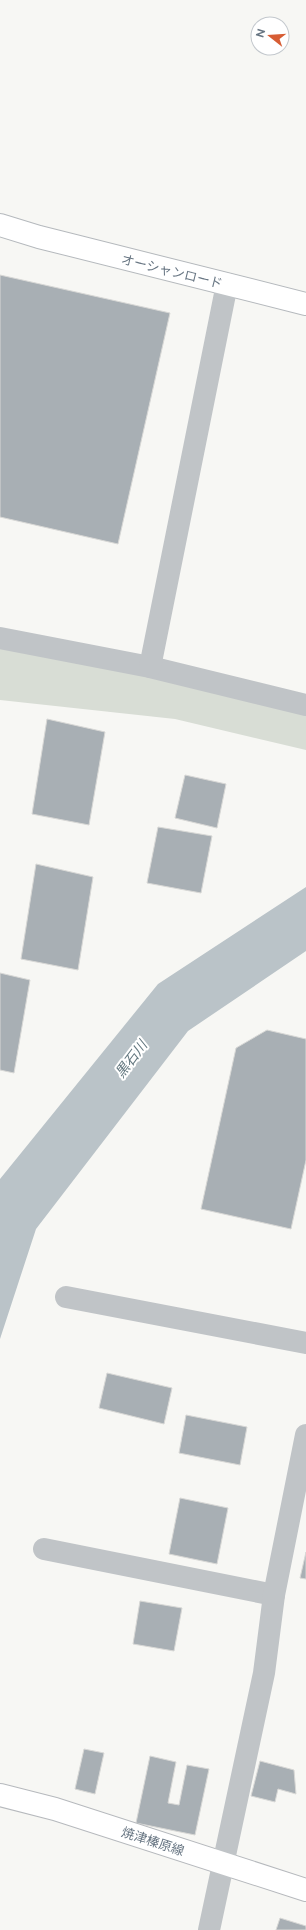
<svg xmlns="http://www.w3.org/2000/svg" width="306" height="1930" font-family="Raleway,'Noto Sans JP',sans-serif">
  <rect width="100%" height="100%" fill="#f7f7f4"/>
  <path fill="#d8ddd5" d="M0,642L306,707V750L175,719L0,700Z"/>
  <path fill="#bac3c8" d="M306,887V951L188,1031L36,1229L0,1339V1179L158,984Z"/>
  <g fill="#a8afb4" stroke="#d8d8d6">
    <path d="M0,275L170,313L118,544L0,517Z"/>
    <path d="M47,719L105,732L89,825L32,814Z"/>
    <path d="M185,775L226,784L217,828L175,818Z"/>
    <path d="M158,827L212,836L201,893L147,883Z"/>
    <path d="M36,864L93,877L78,970L21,959Z"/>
    <path d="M0,973L30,980L14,1073L0,1070Z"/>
    <path d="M267,1030L306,1039V1160L291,1229L201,1209L236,1048Z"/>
    <path d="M107,1373L172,1388L164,1424L99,1408Z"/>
    <path d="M186,1415L247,1427L240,1465L179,1453Z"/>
    <path d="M180,1498L228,1508L217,1564L169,1554Z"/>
    <path d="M306,1552V1579L300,1578Z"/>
    <path d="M140,1601L182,1608L174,1651L133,1644Z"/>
    <path d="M84,1749L104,1753L95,1794L75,1789Z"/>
    <path d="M150,1756L176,1762L168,1803L179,1805L187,1765L209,1769L195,1835L136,1823Z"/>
    <path d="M260,1761L294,1770L296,1794L278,1789L275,1802L251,1796Z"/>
    <path d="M280,1918L306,1926V1930H276Z"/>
  </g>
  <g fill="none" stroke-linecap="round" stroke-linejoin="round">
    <g stroke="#b5b9bd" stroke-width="24">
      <path id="secondary" d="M0,225L39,237L306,304"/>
    </g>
    <g stroke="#b6b9bd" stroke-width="24">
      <path id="primary" d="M0,1795L55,1809L306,1890"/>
    </g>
    <g stroke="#c0c4c7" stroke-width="22">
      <path d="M0,638L150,667L306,705"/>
      <path d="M150,667L227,284"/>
      <path d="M66,1297L306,1343"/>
      <path d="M44,1549L274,1595"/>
      <path d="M209,1930L264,1673L274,1595L306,1435"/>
    </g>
    <use href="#secondary" stroke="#fff" stroke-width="22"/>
    <use href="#primary" stroke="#fff" stroke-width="22"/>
  </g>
  <g text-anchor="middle" stroke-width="4" stroke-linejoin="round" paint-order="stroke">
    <g font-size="13" fill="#687683" stroke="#fff">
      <text transform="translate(172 271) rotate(14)" y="5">オーシャンロード</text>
      <text transform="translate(153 1841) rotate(18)" y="5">焼津榛原線</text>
    </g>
    <g font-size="14" font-style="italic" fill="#63777f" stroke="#fff">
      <text transform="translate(131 1059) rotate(-53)" y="5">黒石川</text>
    </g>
  </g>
  <g transform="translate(270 36) rotate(287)"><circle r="19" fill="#ffffff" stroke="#c3c8cd"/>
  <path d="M0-3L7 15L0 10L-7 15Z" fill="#d75d34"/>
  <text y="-6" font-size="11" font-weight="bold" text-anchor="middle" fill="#687683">N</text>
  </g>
</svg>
